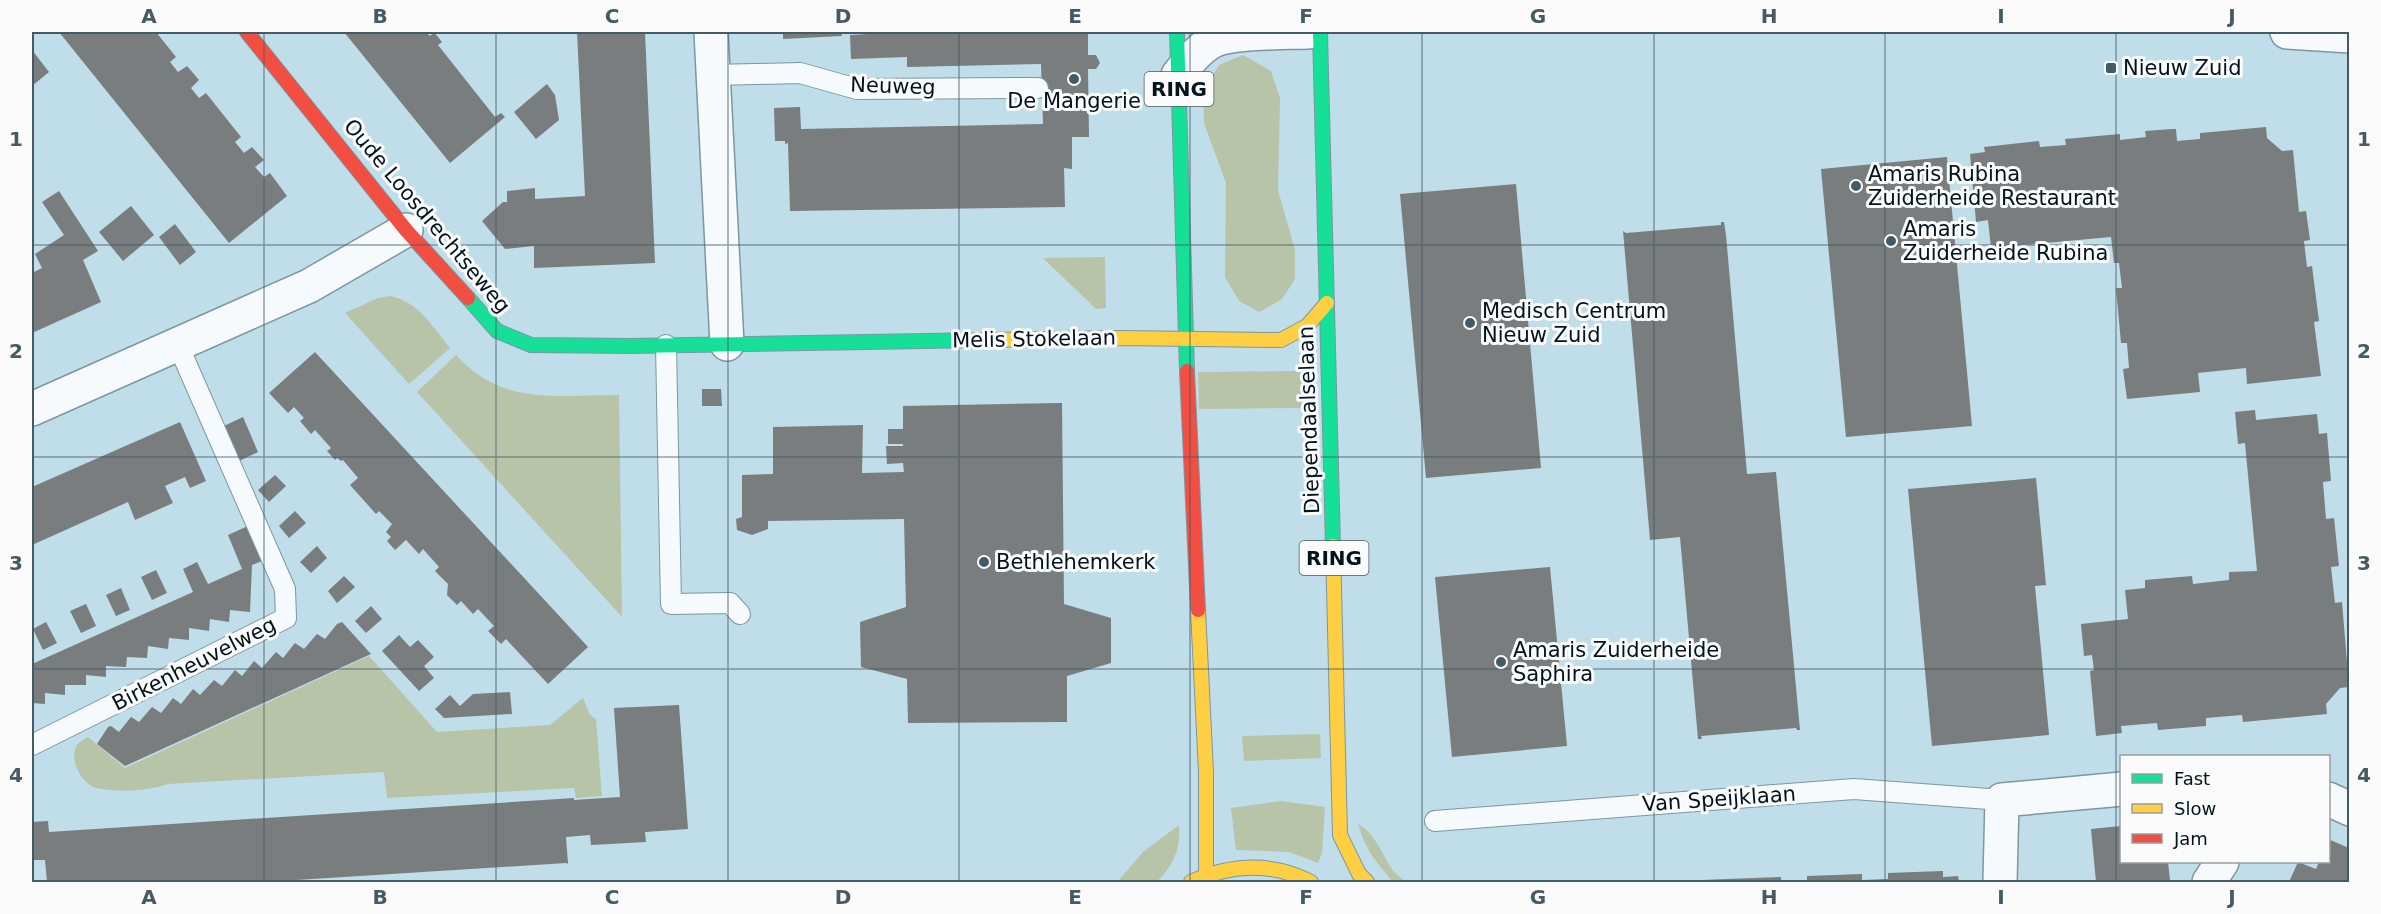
<svg xmlns="http://www.w3.org/2000/svg" width="2381" height="914" font-family="'DejaVu Sans',sans-serif">
  <rect width="100%" height="100%" fill="#c0ddea"/>
  <g fill="#b8c4a7">
    <path d="M1243,55L1271,71L1280,98L1278,190L1295,250V279L1282,299L1259,312L1239,301L1225,277L1226,183L1204,123L1203,91L1219,65Z"/>
    <path d="M1105,257L1106,308L1096,309L1043,258Z"/>
    <path d="M390,296C419,302 432,326 450,348L409,384L345,313L378,298Z"/>
    <path d="M456,355C501,406 557,395 619,395L622,617L417,392Z"/>
    <path d="M1311,371L1312,408L1199,409L1198,372Z"/>
    <path d="M369,656L437,732L550,725L583,698L590,715L596,719L602,796L576,798L574,788L387,798L384,772L168,784C148,791 118,793 97,788C82,785 68,759 77,745C79,742 85,739 88,737L125,768Z"/>
    <path d="M1320,734L1321,758L1244,761L1242,736Z"/>
    <path d="M1281,801L1325,807L1322,852L1318,863L1289,852L1236,850L1231,808Z"/>
    <path d="M1358,824C1375,833 1382,854 1392,869C1395,874 1401,878 1406,882H1393C1374,858 1368,855 1358,824Z"/>
    <path d="M1179,825C1181,848 1173,867 1156,882H1117L1143,852Z"/>
  </g>
  <g fill="#797d7e">
    <path d="M59,32H156L176,57L170,62L178,72L187,66L199,80L191,88L199,98L206,93L241,137L235,142L244,153L252,147L264,160L255,167L264,177L270,173L287,196L229,243Z"/>
    <path d="M344,32H426L430,36L434,32L442,42L438,45L495,117L501,113L505,117L450,163Z"/>
    <path d="M577,32H645L655,263L534,268V246L505,249L482,221L503,202H507V191L535,188V199L585,196Z"/>
    <path d="M783,32H841L842,36L783,39Z"/>
    <path d="M905,32H1088V55H1096L1100,63L1096,69H1088L1089,137H1072V169L1064,168L1065,207L790,211L788,143L785,144V141H775L774,108L800,107L801,129L1043,124L1041,64L907,67V57L851,59L850,35Z"/>
    <path d="M32,50L49,72L32,86Z"/>
    <path d="M547,84L555,95L559,120L536,139L514,112Z"/>
    <path d="M2266,127L2267,138L2282,151L2293,150L2299,212L2306,211L2310,240L2304,241L2307,267L2312,266L2319,321L2314,322L2321,376L2247,384L2246,368L2198,373L2200,392L2127,399L2123,369L2129,368L2127,343H2121L2116,288H2122L2119,263H2114L2111,237L1991,248L1988,220L1976,222L1970,154L1985,152L1984,147L2039,141L2040,147L2066,145L2065,139L2120,134V140L2146,137L2145,131L2172,129H2176L2177,141L2200,139V133Z"/>
    <path d="M1947,157L1972,426L1846,437L1821,169Z"/>
    <path d="M1516,184L1541,468L1426,478L1400,194Z"/>
    <path d="M59,191L98,251L83,260L101,302L32,333V273L42,268L35,254L64,235L42,202Z"/>
    <path d="M131,206L154,235L123,261L99,232Z"/>
    <path d="M1721,222H1724L1726,235L1747,474L1776,472L1800,730H1797L1796,728L1701,736L1702,739H1698L1680,537L1650,540L1623,231L1626,233L1721,225Z"/>
    <path d="M175,224L196,252L180,265L159,237Z"/>
    <path d="M315,352L588,647L548,684L506,639L501,644L488,631L494,626L478,609L473,614L461,601L457,605L447,595L448,584L435,571L439,567L423,549L419,554L406,540L395,550L387,541L391,537L386,532L392,524L379,511L376,514L350,485L358,478L343,460L341,461L337,458L335,460L327,451L331,448L315,430L311,434L300,421L304,418L294,407L288,413L269,393Z"/>
    <path d="M702,389H721L722,406H702Z"/>
    <path d="M1062,403L1064,604L1111,618V663L1067,676V722L908,723L907,679L861,667L860,622L906,607L904,519L768,521V529L752,535L737,530L736,519L742,517V475L773,474V427L863,425L862,473L904,472L903,463L887,464L886,446H903V444H888V429H903V406Z"/>
    <path d="M2255,410L2256,420L2317,414L2319,434L2327,433L2331,481L2323,482L2326,519L2334,518L2339,566L2331,567L2335,603L2342,602L2349,687L2340,688L2326,704L2327,714L2243,722L2242,715L2206,718V726L2158,730L2157,723L2121,726L2122,733L2096,736L2090,671L2094,670L2092,655L2084,656L2081,624L2128,619L2125,590L2145,588V580L2192,576L2193,584L2229,580V572L2257,571L2245,443L2238,444L2235,412Z"/>
    <path d="M243,417L258,452L239,461L224,426Z"/>
    <path d="M180,422L206,481L190,488L185,477L165,486L173,503L135,520L128,502L32,545V487Z"/>
    <path d="M275,475L286,486L269,502L258,490Z"/>
    <path d="M2036,478L2046,585L2035,586L2049,735L1932,746L1908,489Z"/>
    <path d="M295,511L306,523L289,538L279,526Z"/>
    <path d="M248,526L262,561L252,565L250,612L230,610L229,622L210,619L209,631L189,628V640L169,638L168,649L148,646L147,658L127,657L126,667L106,666V677L86,675V685H65V695L45,693V704L32,703V664L193,592L183,569L197,562L208,584L242,569L228,535Z"/>
    <path d="M317,546L327,558L311,573L300,562Z"/>
    <path d="M1550,567L1567,746L1452,757L1435,577Z"/>
    <path d="M156,570L167,593L152,600L141,577Z"/>
    <path d="M344,576L355,587L337,603L328,591Z"/>
    <path d="M121,588L130,610L116,616L106,595Z"/>
    <path d="M86,604L96,626L81,633L70,611Z"/>
    <path d="M371,606L382,619L366,633L355,621Z"/>
    <path d="M46,622L57,643L43,650L33,629Z"/>
    <path d="M342,622L371,654L125,766L97,744L108,727L111,726L119,732L131,717L139,722L152,707L161,713L173,698L181,704L193,689L200,695L214,680L222,686L235,670L242,676L254,661L262,668L276,652L283,658L295,643L304,649L317,634L325,639L337,624Z"/>
    <path d="M399,635L410,647L418,640L434,657L424,666L434,678L419,691L382,651Z"/>
    <path d="M510,692L512,714L444,718L435,709L450,695L460,706L473,694Z"/>
    <path d="M679,705L688,829L645,832L646,842L591,845L590,835L566,837L568,864L566,863L265,882H47L45,860H32V822L48,821L49,832L574,798V800L620,797L614,708Z"/>
    <path d="M2121,826V861L2168,862L2170,880L2151,882H2096L2091,829Z"/>
    <path d="M2328,839L2349,848V882H2289L2298,862L2316,869L2319,862H2328Z"/>
    <path d="M1943,871V877L1958,876L1959,882H1807V876L1862,874V880L1888,879V873Z"/>
    <path d="M1781,877V882H1675V881Z"/>
  </g>
  <g fill="none" stroke-linecap="round" stroke-linejoin="round">
    <g stroke="#7c97a2" stroke-width="22">
      <g id="lane">
        <path d="M714,75L800,73L857,89L1038,88"/>
        <path d="M666,345L671,604L730,603L740,614"/>
        <path d="M32,745L286,618L285,589L178,345"/>
        <path d="M1435,821L1854,789L2002,800"/>
      </g>
    </g>
    <g stroke="#7c97a2" stroke-width="36">
      <g id="street">
        <path d="M711,32L727,344"/>
        <path d="M2287,32L2350,36"/>
        <path d="M1178,75C1188,62 1198,50 1211,42C1231,31 1284,33 1308,32"/>
        <path d="M32,409L309,286L406,230"/>
        <path d="M2328,799L2350,809"/>
        <path d="M2000,882L2002,800L2122,789"/>
        <path d="M2209,882L2222,862"/>
      </g>
    </g>
    <g stroke="#7c97a2" stroke-width="16">
      <g id="fast">
        <path d="M1177,32L1187,371"/>
        <path d="M1320,32L1333,546"/>
        <path d="M468,298L497,331L531,345L631,346L984,340"/>
      </g>
    </g>
    <g stroke="#7c97a2" stroke-width="16">
      <g id="slow">
        <path d="M984,340L1118,338L1281,340L1307,326L1327,303"/>
        <path d="M1333,546L1340,835L1359,874L1367,882"/>
        <path d="M1198,610L1206,772V882"/>
        <path d="M1191,882C1231,864 1272,862 1311,882"/>
      </g>
    </g>
    <g stroke="#7c97a2" stroke-width="16">
      <g id="jam">
        <path d="M247,32L406,230L468,298"/>
        <path d="M1187,371L1198,610"/>
      </g>
    </g>
    <use href="#lane" stroke="#f6fafc" stroke-width="20"/>
    <use href="#street" stroke="#f6fafc" stroke-width="33"/>
    <use href="#fast" stroke="#16e098" stroke-width="14"/>
    <use href="#slow" stroke="#ffcf43" stroke-width="14"/>
    <use href="#jam" stroke="#f24e42" stroke-width="14"/>
  </g>
  <path fill="none" stroke="#445a64" stroke-width="1.5" stroke-opacity="0.55" d="M264,32V882M496,32V882M728,32V882M959,32V882M1190,32V882M1422,32V882M1654,32V882M1885,32V882M2116,32V882M32,245H2350M32,457H2350M32,669H2350"/>
  <g fill="#445a64" stroke="#fbfbfb" stroke-width="2">
    <rect x="2105" y="62" width="12" height="12" rx="3"/>
    <circle cx="1074" cy="79" r="6"/>
    <circle cx="1856" cy="186" r="6"/>
    <circle cx="1891" cy="241" r="6"/>
    <circle cx="1470" cy="323" r="6"/>
    <circle cx="984" cy="562" r="6"/>
    <circle cx="1501" cy="662" r="6"/>
  </g>
  <g text-anchor="middle" stroke-width="6" stroke-linejoin="round" paint-order="stroke">
    <g fill="#fbfbfb" stroke="#4c595f" stroke-width="1.5">
      <rect x="1144.5" y="72" width="69" height="34" rx="4.5"/>
      <rect x="1299.5" y="541" width="69" height="34" rx="4.5"/>
    </g>
    <g font-size="20" font-weight="bold" fill="#01131c">
      <text x="1179" y="96">RING</text>
      <text x="1334" y="565">RING</text>
    </g>
    <g font-size="21" fill="#01131c" stroke="#fbfbfb" text-anchor="start">
      <text x="2123" y="75">Nieuw Zuid</text>
      <text x="1074" y="108" text-anchor="middle">De Mangerie</text>
      <text x="1868" y="181">Amaris Rubina<tspan x="1868" dy="24">Zuiderheide Restaurant</tspan></text>
      <text x="1903" y="236">Amaris<tspan x="1903" dy="24">Zuiderheide Rubina</tspan></text>
      <text x="1482" y="318">Medisch Centrum<tspan x="1482" dy="24">Nieuw Zuid</tspan></text>
      <text x="996" y="569">Bethlehemkerk</text>
      <text x="1513" y="657">Amaris Zuiderheide<tspan x="1513" dy="24">Saphira</tspan></text>
    </g>
    <g font-size="21" fill="#01131c" stroke="#fbfbfb">
      <text transform="translate(893 86) rotate(2)" y="7">Neuweg</text>
      <text transform="translate(427 216) rotate(50)" y="7">Oude Loosdrechtseweg</text>
      <text transform="translate(1034 339) rotate(-1)" y="7">Melis Stokelaan</text>
      <text transform="translate(1309 420) rotate(-92)" y="7">Diependaalselaan</text>
      <text transform="translate(194 664) rotate(-27)" y="7">Birkenheuvelweg</text>
      <text transform="translate(1719 799) rotate(-4)" y="7">Van Speijklaan</text>
    </g>
  </g>
  <rect width="2381" height="914" fill="none" stroke="#fbfbfb" stroke-width="66"/>
  <rect x="2120" y="755" width="210" height="108" fill="#fbfbfb" stroke="#979ea2" stroke-width="1.5"/>
  <rect x="2132" y="774" width="30" height="9" fill="#16e098" stroke="#979ea2" stroke-width="1.5"/>
  <text x="2174" y="785" font-size="18" fill="#01131c">Fast</text>
  <rect x="2132" y="804" width="30" height="9" fill="#ffcf43" stroke="#979ea2" stroke-width="1.5"/>
  <text x="2174" y="815" font-size="18" fill="#01131c">Slow</text>
  <rect x="2132" y="834" width="30" height="9" fill="#f24e42" stroke="#979ea2" stroke-width="1.5"/>
  <text x="2174" y="845" font-size="18" fill="#01131c">Jam</text>
  <rect x="33" y="33" width="2315" height="848" fill="none" stroke="#445a64" stroke-width="2"/>
  <g font-size="20" text-anchor="middle" font-weight="bold" fill="#445a64">
    <text x="149" y="23">A</text>
    <text x="380" y="23">B</text>
    <text x="612" y="23">C</text>
    <text x="843" y="23">D</text>
    <text x="1075" y="23">E</text>
    <text x="1306" y="23">F</text>
    <text x="1538" y="23">G</text>
    <text x="1769" y="23">H</text>
    <text x="2001" y="23">I</text>
    <text x="2232" y="23">J</text>
    <text x="16" y="146">1</text>
    <text x="2364" y="146">1</text>
    <text x="16" y="358">2</text>
    <text x="2364" y="358">2</text>
    <text x="16" y="570">3</text>
    <text x="2364" y="570">3</text>
    <text x="16" y="782">4</text>
    <text x="2364" y="782">4</text>
    <text x="149" y="904">A</text>
    <text x="380" y="904">B</text>
    <text x="612" y="904">C</text>
    <text x="843" y="904">D</text>
    <text x="1075" y="904">E</text>
    <text x="1306" y="904">F</text>
    <text x="1538" y="904">G</text>
    <text x="1769" y="904">H</text>
    <text x="2001" y="904">I</text>
    <text x="2232" y="904">J</text>
  </g>
</svg>
